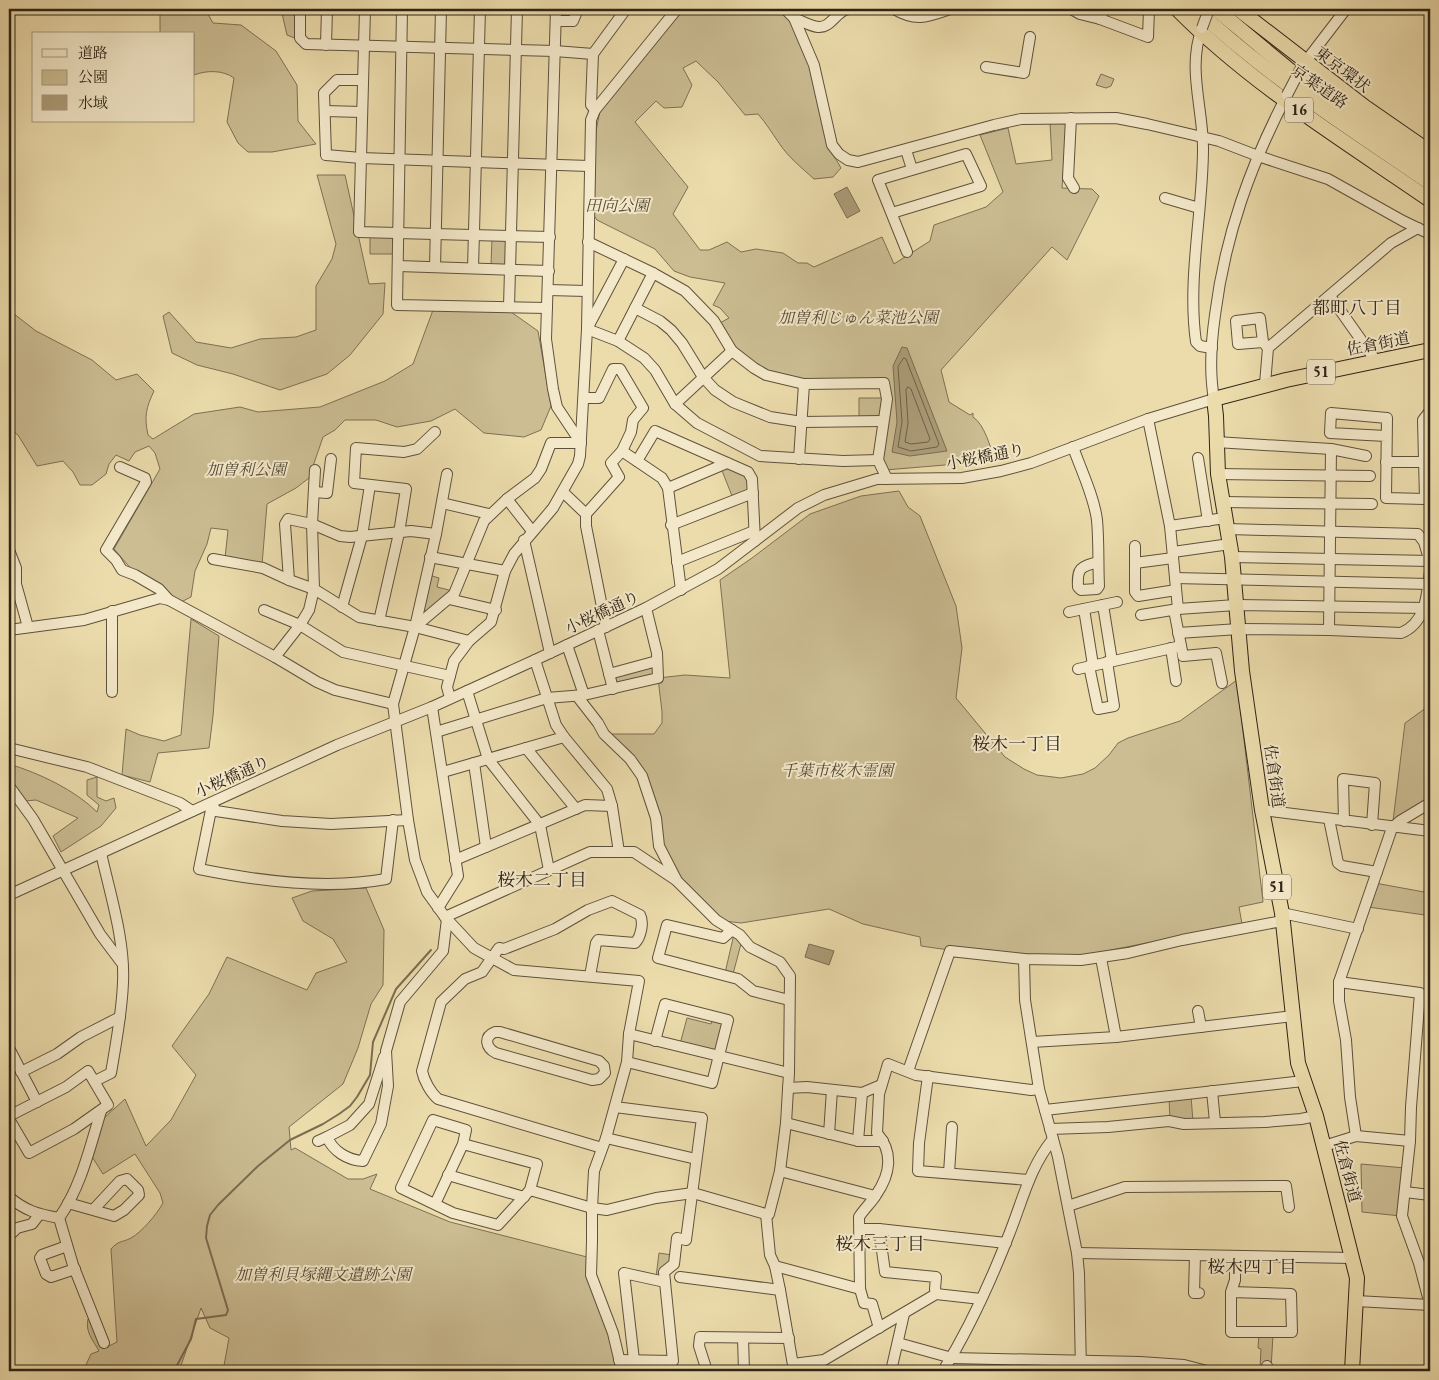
<svg xmlns="http://www.w3.org/2000/svg" width="1439" height="1380" font-family="'EB Garamond','Noto Serif JP',serif">
  <rect width="100%" height="100%" fill="#ecdcac"/>
  <filter id="stains"><feTurbulence type="fractalNoise" baseFrequency=".004" numOctaves="4"/><feColorMatrix values="0 0 0 0 .2 0 0 0 0 .09 0 0 0 0 .02 0 0 0 .5 -.17"/></filter>
  <radialGradient id="worn" r=".72"><stop offset=".6" stop-color="#630" stop-opacity="0"/><stop offset="1" stop-color="#630" stop-opacity=".3"/></radialGradient>
  <g fill="#ccbd93" stroke="#7e7055">
    <path d="M160,9H205L213,23L241,25L276,51L297,85L298,121L316,144L272,152H248L238,143L227,122L234,78C223,70 207,70 194,75V34H160Z"/>
    <path d="M281,9H298L297,39L287,35Z"/>
    <path d="M685,9C702,9 772,5 784,12C807,26 818,114 827,141C830,150 836,159 841,168L833,177L814,179C802,168 788,157 779,143C772,133 766,123 758,114L745,115L718,82L696,61L683,68L692,85L682,107L664,108L656,101L635,122L688,187L673,214L700,250H709L727,242L741,252L756,249L783,253L798,263H807L814,267L882,237L894,264L930,241L934,225L986,207L1003,192L980,135L1008,128L1016,164L1052,160L1050,123L1067,124L1062,188L1092,189L1099,196L1067,260L1052,247L941,370L949,402L970,415L973,413V417C985,425 990,447 995,460L977,458L945,465L885,470L880,460L886,379L807,381L779,375L759,367L733,350L718,324L729,318L720,308L713,305L725,283L690,277L674,271L655,249L597,220L593,214L596,131L600,111L659,36Z"/>
    <path d="M1101,74L1114,79L1111,86L1106,88L1096,85Z"/>
    <path d="M317,175H345L369,284L385,283L383,314L350,355L327,374L280,390L233,374L197,365L172,353L163,316L169,312L196,342L231,348L260,339L296,337L316,330V286L332,259L336,244Z"/>
    <path d="M370,236H390L394,239L393,254H370Z"/>
    <path d="M492,238H506L508,263L504,267L491,266Z"/>
    <path d="M9,310L36,331L92,360L116,380L137,374L154,391C146,408 144,416 148,435L153,439L194,414L240,407L258,412L320,407L385,381L413,364L433,310L511,312L538,331L551,406L541,430L524,437L484,433L455,409L431,421L397,427L376,420H345L335,430L323,437L309,478L296,488L267,504L262,565L225,558L228,530L211,528L207,544L195,571L191,597L181,602L162,588L133,571L114,549L160,469L155,453L149,446L135,452L129,461L116,455L109,464L106,474L92,485H80L73,472L63,461L37,466L18,435L9,428Z"/>
    <path d="M859,398H884L882,412L879,417L859,418Z"/>
    <path d="M728,466L746,474L749,490L732,496L721,468Z"/>
    <path d="M899,491L908,507L920,516L956,606L962,648L956,698L1005,757L1024,769L1037,775L1061,778L1083,774L1095,768L1109,755L1118,743L1128,738L1180,721L1237,680L1263,902L1239,907L1242,924L1086,955H985L921,946L920,937L863,924L829,909L741,923L716,920L677,881L666,860L642,776L604,734H654L662,723V712L658,678L685,675L730,678L720,580L752,558L810,514L861,496Z"/>
    <path d="M429,575L439,578L437,587L453,591L423,617L421,614Z"/>
    <path d="M191,619L219,636L213,716L209,748L158,753L150,782L122,775L126,729L140,735L164,741L181,735Z"/>
    <path d="M654,667L655,674L616,685L615,676Z"/>
    <path d="M1430,705V801L1393,821L1405,723Z"/>
    <path d="M9,764C39,773 75,790 97,812L99,805L87,795V780L97,777V797L106,801L114,798L116,808L101,826L61,852L53,836L78,818L36,800L25,801L9,780Z"/>
    <path d="M1375,883L1424,892L1426,883L1430,884V904L1426,903L1425,915L1368,907Z"/>
    <path d="M366,888L384,930L383,985L371,1004L358,1048L343,1084L289,1127L291,1150L295,1148L348,1179H363L377,1174L370,1189L450,1222L587,1257L619,1371H223L229,1338L210,1328L201,1308L179,1371H83L91,1354L99,1351C93,1340 85,1332 88,1319L93,1324L105,1348L117,1342L111,1249C119,1240 121,1243 131,1238C142,1232 157,1214 163,1203L160,1193L135,1154L103,1174L91,1155L104,1118L125,1099L146,1146L171,1120L196,1075L172,1046L209,994L227,957L307,990L316,973L347,962L333,939L303,921L292,898L312,891Z"/>
    <path d="M734,934L742,940L733,974L725,973Z"/>
    <path d="M687,1018L711,1024L713,1019L724,1022L716,1053L680,1044Z"/>
    <path d="M1191,1096L1193,1122L1170,1120L1169,1098Z"/>
    <path d="M1361,1164L1405,1168L1401,1216L1362,1212Z"/>
    <path d="M659,1253L672,1255C670,1265 666,1274 656,1277Z"/>
    <path d="M1259,1334L1273,1335L1271,1369L1260,1368L1261,1349L1258,1348Z"/>
  </g>
  <g fill="#ac9d79" stroke="#7a6d52">
    <path d="M847,187L860,211L847,218L834,194Z"/>
    <path d="M902,347L907,348L947,451L910,456L892,452L897,422L893,366Z"/>
    <path d="M809,944L834,951L829,965L805,957Z"/>
  </g>
  <g fill="none" stroke-linecap="round" stroke-linejoin="round">
    <g stroke="#6e6048" stroke-width="1">
      <path d="M904,358L906,359L939,444L937,447L911,451L898,447L902,422L898,367Z"/>
      <path d="M908,387L911,389L930,439L928,442L911,444L905,442L908,423L906,390Z"/>
    </g>
    <path stroke="#7a6d52" stroke-width="2" d="M174,1371L191,1339L196,1319L226,1315L228,1310L206,1238L207,1226L210,1215L218,1205L258,1166L290,1140L323,1124L339,1114L350,1106L357,1097L370,1075L373,1042L396,989L431,950"/>
    <path stroke="#ac9d79" stroke-width="12" d="M9,1368L14,1371"/>
    <g stroke="#5e523c" stroke-width="12">
      <g id="minor">
        <path d="M300,9V38L306,44L555,51L593,54"/>
        <path d="M365,9L359,232L550,237"/>
        <path d="M402,9L397,305L547,308"/>
        <path d="M556,9L546,339L553,389L557,407L581,443"/>
        <path d="M785,9L794,18L814,65L832,145L839,154L848,160L858,162L994,125L1021,119L1116,118L1147,124L1219,141L1258,156L1328,179L1403,221L1430,234"/>
        <path d="M894,9C916,22 927,17 950,9"/>
        <path d="M1071,9L1080,14L1100,19L1148,37L1149,9"/>
        <path d="M9,11L10,9"/>
        <path d="M794,18C802,21 810,26 818,27C832,28 836,10 849,9"/>
        <path d="M1100,19L1104,9"/>
        <path d="M556,21H573L578,9"/>
        <path d="M1202,28C1187,68 1203,108 1203,148C1203,212 1187,279 1196,342L1200,346L1212,348"/>
        <path d="M326,45L327,9"/>
        <path d="M1303,65L1346,9"/>
        <path d="M986,67L1024,73L1030,37"/>
        <path d="M363,80H337L324,93L326,155L361,158L589,166"/>
        <path d="M595,110L591,105L593,54L626,9"/>
        <path d="M325,111L362,112"/>
        <path d="M1071,118L1068,178L1074,188"/>
        <path d="M906,150L912,169"/>
        <path d="M1165,198L1199,208"/>
        <path d="M892,213L981,186L966,154L878,180L907,252"/>
        <path d="M588,242L653,273L685,291L714,321L732,351L754,368L766,375L804,384L884,383L887,399L878,460L887,479"/>
        <path d="M624,259L587,329L618,341L644,358L655,370L675,404L697,423L760,456L843,461L878,460"/>
        <path d="M398,266L549,271"/>
        <path d="M435,267L441,9"/>
        <path d="M473,268L480,9"/>
        <path d="M548,290L587,291"/>
        <path d="M1330,296L1376,361"/>
        <path d="M509,307L517,9"/>
        <path d="M635,308L660,321L671,330L682,343L703,377L715,390L733,402L770,417L802,422L883,421"/>
        <path d="M618,341L653,273"/>
        <path d="M1263,342L1238,344L1236,321L1260,318L1263,342L1268,348"/>
        <path d="M1265,384L1268,348L1391,243L1418,228"/>
        <path d="M584,398H599L613,369H620L643,408L633,420L631,432L622,451L611,463L619,477L586,514V526L606,627"/>
        <path d="M675,404L732,351"/>
        <path d="M1148,419L1170,526L1178,609"/>
        <path d="M1386,436L1330,433L1331,413L1387,418L1386,498L1425,499L1423,420L1430,411"/>
        <path d="M1216,442L1331,449L1366,456"/>
        <path d="M1073,447C1081,470 1094,496 1097,520C1099,542 1098,565 1099,586L1097,589L1081,590L1078,587C1077,568 1080,567 1098,562"/>
        <path d="M622,451L662,478L668,488L681,590"/>
        <path d="M1198,458L1208,521"/>
        <path d="M799,459L804,384"/>
        <path d="M637,461L655,431L748,472L752,479L755,541"/>
        <path d="M1386,462H1424"/>
        <path d="M120,467L145,478L146,482L106,550L116,560L122,570L135,575L159,589L169,600"/>
        <path d="M447,474L436,534L415,627L393,704L408,820L415,860L427,892L445,917L474,948L514,970L639,981L629,1034L627,1062L606,1138L594,1171L592,1208V1241L591,1275L613,1333L622,1371"/>
        <path d="M1218,474L1370,476"/>
        <path d="M668,488L727,463"/>
        <path d="M314,492L327,493L331,459"/>
        <path d="M563,492L586,514"/>
        <path d="M507,499L532,531"/>
        <path d="M1223,502L1372,504"/>
        <path d="M442,503L489,514"/>
        <path d="M671,525L753,493"/>
        <path d="M1170,526L1225,518"/>
        <path d="M1228,529L1418,534L1424,542L1430,562"/>
        <path d="M524,540L550,653"/>
        <path d="M9,550L16,568V584L28,627"/>
        <path d="M1173,552L1230,544"/>
        <path d="M430,557L505,571"/>
        <path d="M1232,557L1430,561"/>
        <path d="M1173,558L1135,563V592L1138,596L1176,590"/>
        <path d="M213,559L263,568L289,580L314,589L359,617L415,627L469,641"/>
        <path d="M677,562L754,531"/>
        <path d="M1135,563V546"/>
        <path d="M1175,578L1429,584"/>
        <path d="M289,580L285,524L288,519L312,524L340,536L350,537L411,531L436,534"/>
        <path d="M449,599L496,610"/>
        <path d="M1103,605L1112,661"/>
        <path d="M342,607L362,536L370,485"/>
        <path d="M1084,609L1093,665"/>
        <path d="M264,610L300,625L343,652L450,676"/>
        <path d="M1174,610L1183,656L1216,653L1222,683"/>
        <path d="M1069,612L1117,602"/>
        <path d="M1141,615L1178,609L1236,605L1424,608"/>
        <path d="M379,621L399,533L406,489L354,483L356,448L404,452L417,449L435,432"/>
        <path d="M415,627L454,594L484,521L507,499L535,478L541,469L551,443H581"/>
        <path d="M9,630L84,620L160,598L169,600L275,657L317,682L335,690L393,704"/>
        <path d="M598,630L613,689"/>
        <path d="M1329,630L1331,449"/>
        <path d="M1178,633L1239,629L1329,630L1401,633C1426,623 1427,595 1430,571"/>
        <path d="M567,645L584,695"/>
        <path d="M1171,648L1176,681"/>
        <path d="M275,657L300,625L309,610L314,589L312,524L315,470"/>
        <path d="M535,660L556,725L564,737L607,789L612,806L619,852"/>
        <path d="M1089,666L1098,709L1114,706L1107,662"/>
        <path d="M1078,669L1181,646"/>
        <path d="M609,674L657,661"/>
        <path d="M467,691L488,759L540,825L549,870"/>
        <path d="M112,692V611"/>
        <path d="M577,696L598,723L604,734L630,759L642,776L656,818L659,846L677,881L716,920L740,935L750,947L780,962L790,976L789,1073L786,1123L780,1171L769,1214H766"/>
        <path d="M450,698L447,687L454,661L469,641L491,622L505,571L514,554L553,508L578,464L580,456L587,329L591,120L595,110L677,9"/>
        <path d="M432,707L458,876L438,908"/>
        <path d="M436,732L547,698L584,695L658,678L657,653L646,608"/>
        <path d="M9,748L87,767L180,803L192,811"/>
        <path d="M526,748L576,809"/>
        <path d="M474,763L486,847"/>
        <path d="M443,772L564,737"/>
        <path d="M9,786L33,819L100,934L121,962"/>
        <path d="M211,803L216,811L282,821L331,824L408,820"/>
        <path d="M212,805L199,869C258,881 327,890 386,879L393,820"/>
        <path d="M1262,810L1430,831"/>
        <path d="M1329,819L1338,863L1342,866L1377,872"/>
        <path d="M1344,821L1343,779L1375,783L1372,825"/>
        <path d="M455,860L585,805L612,806"/>
        <path d="M9,895L337,745L432,707L535,660L646,608L718,569L798,508L824,495L877,479L962,478L1001,471L1031,463L1148,419L1214,399C1209,371 1211,343 1215,315C1225,236 1250,166 1287,95"/>
        <path d="M1282,913L1358,929"/>
        <path d="M445,917L590,852H634L676,880"/>
        <path d="M732,930L723,938L667,925L658,958L738,979L753,991L789,1000"/>
        <path d="M1101,958L1116,1037"/>
        <path d="M1024,959L1025,1000L1039,1089L1058,1157L1077,1253L1079,1273L1081,1371"/>
        <path d="M590,976L596,943L598,940L635,943C641,937 644,922 640,915L612,901L588,910L555,929L504,949L499,948L482,972L465,979L441,1002L422,1071C424,1081 431,1093 438,1099L602,1148"/>
        <path d="M1339,982L1420,993L1411,1107L1410,1141L1402,1216L1419,1263L1430,1305"/>
        <path d="M1198,1011L1201,1027"/>
        <path d="M495,1032H500L599,1061L604,1066L605,1073L599,1079L592,1080L496,1053C486,1048 483,1037 495,1032Z"/>
        <path d="M629,1034L789,1073"/>
        <path d="M1032,1042L1116,1037L1293,1016"/>
        <path d="M9,1048L37,1102"/>
        <path d="M627,1062L712,1083L728,1020L665,1004L655,1041"/>
        <path d="M908,1071L950,951L1024,959L1081,960L1128,953L1182,940L1282,921"/>
        <path d="M21,1072L57,1054L81,1037L120,1017"/>
        <path d="M928,1076L919,1143L918,1171L1029,1180"/>
        <path d="M95,1081L111,1073C116,1043 122,1013 123,982C125,940 110,894 101,853"/>
        <path d="M788,1088L807,1087L862,1093L881,1085"/>
        <path d="M1212,1091L1215,1122"/>
        <path d="M615,1107L702,1118L686,1240L677,1238L674,1264L664,1272L673,1361L619,1360"/>
        <path d="M1045,1110L1303,1081"/>
        <path d="M9,1116L66,1087L88,1071L108,1105L74,1129L29,1153L9,1119"/>
        <path d="M786,1123L858,1141H883"/>
        <path d="M1050,1129L1108,1127L1169,1121L1184,1124L1265,1122L1301,1119L1316,1116"/>
        <path d="M829,1134L832,1090"/>
        <path d="M1356,1136L1350,1097L1346,1040L1339,1001V982L1392,828L1400,821L1430,803"/>
        <path d="M327,1137L350,1125L369,1104L384,1057"/>
        <path d="M606,1138L696,1159"/>
        <path d="M318,1141L327,1137C333,1151 347,1160 363,1161L381,1124L388,1086L386,1051L400,1002L443,951L447,919"/>
        <path d="M858,1141L862,1093"/>
        <path d="M1324,1146L1356,1136L1410,1141"/>
        <path d="M780,1171L875,1196"/>
        <path d="M949,1173L952,1127"/>
        <path d="M448,1175L524,1197"/>
        <path d="M530,1190L592,1208L607,1210L656,1198L693,1193L766,1214"/>
        <path d="M1405,1192L1430,1195"/>
        <path d="M9,1197C26,1211 37,1214 59,1218L73,1265L104,1343"/>
        <path d="M68,1203L114,1216L124,1210L139,1195L138,1190L127,1179L120,1181L93,1210"/>
        <path d="M435,1204L463,1144L466,1130L433,1120L401,1188L453,1213L498,1225L530,1190L537,1164L463,1144"/>
        <path d="M1068,1206L1125,1187L1286,1186L1289,1207"/>
        <path d="M766,1214L770,1255L775,1266L780,1290L794,1371"/>
        <path d="M59,1218C81,1187 90,1147 101,1111"/>
        <path d="M860,1229H879L1006,1243"/>
        <path d="M879,1229L885,1272L936,1277L935,1289L936,1294"/>
        <path d="M9,1233H12L17,1228L32,1224L39,1215"/>
        <path d="M67,1246L42,1255L40,1258L46,1274L51,1277L75,1269"/>
        <path d="M1077,1253L1353,1258"/>
        <path d="M1195,1255L1194,1293H1199"/>
        <path d="M775,1266L860,1289"/>
        <path d="M680,1277L780,1290"/>
        <path d="M1231,1292L1291,1294L1292,1332H1231V1292L1235,1280V1256"/>
        <path d="M1356,1301L1430,1305"/>
        <path d="M879,1328L872,1304L864,1303L860,1289L859,1217C864,1209 871,1203 876,1195C890,1175 894,1153 877,1133L879,1094L888,1064L916,1075L1031,1090L1039,1089"/>
        <path d="M743,1338L744,1371"/>
        <path d="M898,1343L952,1358L1140,1362L1184,1365L1207,1371"/>
        <path d="M634,1360L624,1273L665,1282"/>
        <path d="M793,1364L824,1360L936,1294L981,1299"/>
        <path d="M707,1371L699,1346L700,1337L789,1338"/>
        <path d="M891,1371L904,1314"/>
        <path d="M943,1371C969,1329 990,1283 1008,1237C1022,1203 1029,1168 1053,1139"/>
        <path d="M1266,1371L1267,1366"/>
      </g>
    </g>
    <g stroke="#2f2417" stroke-width="16">
      <g id="highway">
        <path d="M1177,9C1251,84 1343,140 1430,200"/>
        <path d="M1196,9C1267,76 1350,128 1430,183"/>
        <path d="M1216,9L1288,69L1430,168"/>
        <path d="M1238,9L1365,107L1430,152"/>
        <path d="M1352,1371L1357,1278L1316,1116L1298,1063L1282,913L1262,810L1242,671L1232,557L1218,474L1216,416L1214,399L1286,380L1430,350"/>
      </g>
    </g>
    <use href="#minor" stroke="#f3e8c9" stroke-width="10"/>
    <use href="#highway" stroke="#ecdcac" stroke-width="14"/>
    <g stroke="#5e523c" stroke-width="12" stroke-linecap="butt">
      <g id="minor-bridge">
        <path d="M1202,28L1209,9"/>
        <path d="M1287,95L1301,68"/>
      </g>
    </g>
    <use href="#minor-bridge" stroke="#f3e8c9" stroke-width="10"/>
  </g>
  <g text-anchor="middle" stroke-width="4" stroke-linejoin="round" paint-order="stroke">
    <g fill="#f3e8c9" stroke="#6a5f4c" stroke-width="1">
      <rect x="1285" y="97.5" width="28" height="25" rx="4"/>
      <rect x="1307" y="359.5" width="28" height="25" rx="4"/>
      <rect x="1263" y="874.5" width="28" height="25" rx="4"/>
    </g>
    <g font-size="15" font-weight="bold" fill="#2f2417">
      <text x="1299" y="115">16</text>
      <text x="1321" y="377">51</text>
      <text x="1277" y="892">51</text>
    </g>
    <g font-size="16" fill="#2f2417" stroke="#f3e8c9">
      <text transform="translate(1343 69) rotate(37)" y="6">東京環状</text>
      <text transform="translate(1320 86) rotate(35)" y="6">京葉道路</text>
      <text transform="translate(1378 343) rotate(-11)" y="6">佐倉街道</text>
      <text transform="translate(985 456) rotate(-11)" y="6">小桜橋通り</text>
      <text transform="translate(602 612) rotate(-25)" y="6">小桜橋通り</text>
      <text transform="translate(232 776) rotate(-24)" y="6">小桜橋通り</text>
      <text transform="translate(1275 776) rotate(82)" y="6">佐倉街道</text>
      <text transform="translate(1348 1171) rotate(75)" y="6">佐倉街道</text>
    </g>
    <g font-size="16" font-style="italic" fill="#564a36" stroke="#f3e8c9">
      <text x="617" y="211">田向公園</text>
      <text x="858" y="323">加曽利じゅん菜池公園</text>
      <text x="246" y="475">加曽利公園</text>
      <text x="837" y="776">千葉市桜木霊園</text>
      <text x="323" y="1280">加曽利貝塚縄文遺跡公園</text>
    </g>
    <g font-size="18" fill="#2f2417" stroke="#f3e8c9">
      <text x="1357" y="314">都町八丁目</text>
      <text x="1017" y="750">桜木一丁目</text>
      <text x="542" y="886">桜木二丁目</text>
      <text x="880" y="1250">桜木三丁目</text>
      <text x="1252" y="1273">桜木四丁目</text>
    </g>
  </g>
  <rect width="1439" height="1380" fill="none" stroke="#ecdcac" stroke-width="30"/>
  <rect x="10" y="10" width="1419" height="1360" fill="none" stroke="#2f2417" stroke-width="2.5"/>
  <rect x="15" y="15" width="1409" height="1350" fill="none" stroke="#2f2417"/>
  <rect x="32" y="32" width="162" height="90" fill="#f3e8c9" stroke="#a59a82"/>
  <rect x="42" y="49" width="25" height="8" fill="#f3e8c9" stroke="#a59a82"/>
  <text x="78" y="58" font-size="15" fill="#2f2417">道路</text>
  <rect x="42" y="70" width="25" height="15" fill="#ccbd93" stroke="#a59a82"/>
  <text x="78" y="82" font-size="15" fill="#2f2417">公園</text>
  <rect x="42" y="95" width="25" height="15" fill="#ac9d79" stroke="#a59a82"/>
  <text x="78" y="108" font-size="15" fill="#2f2417">水域</text>
  <rect width="100%" height="100%" filter="url(#stains)"/>
  <rect width="100%" height="100%" fill="url(#worn)"/>
</svg>
